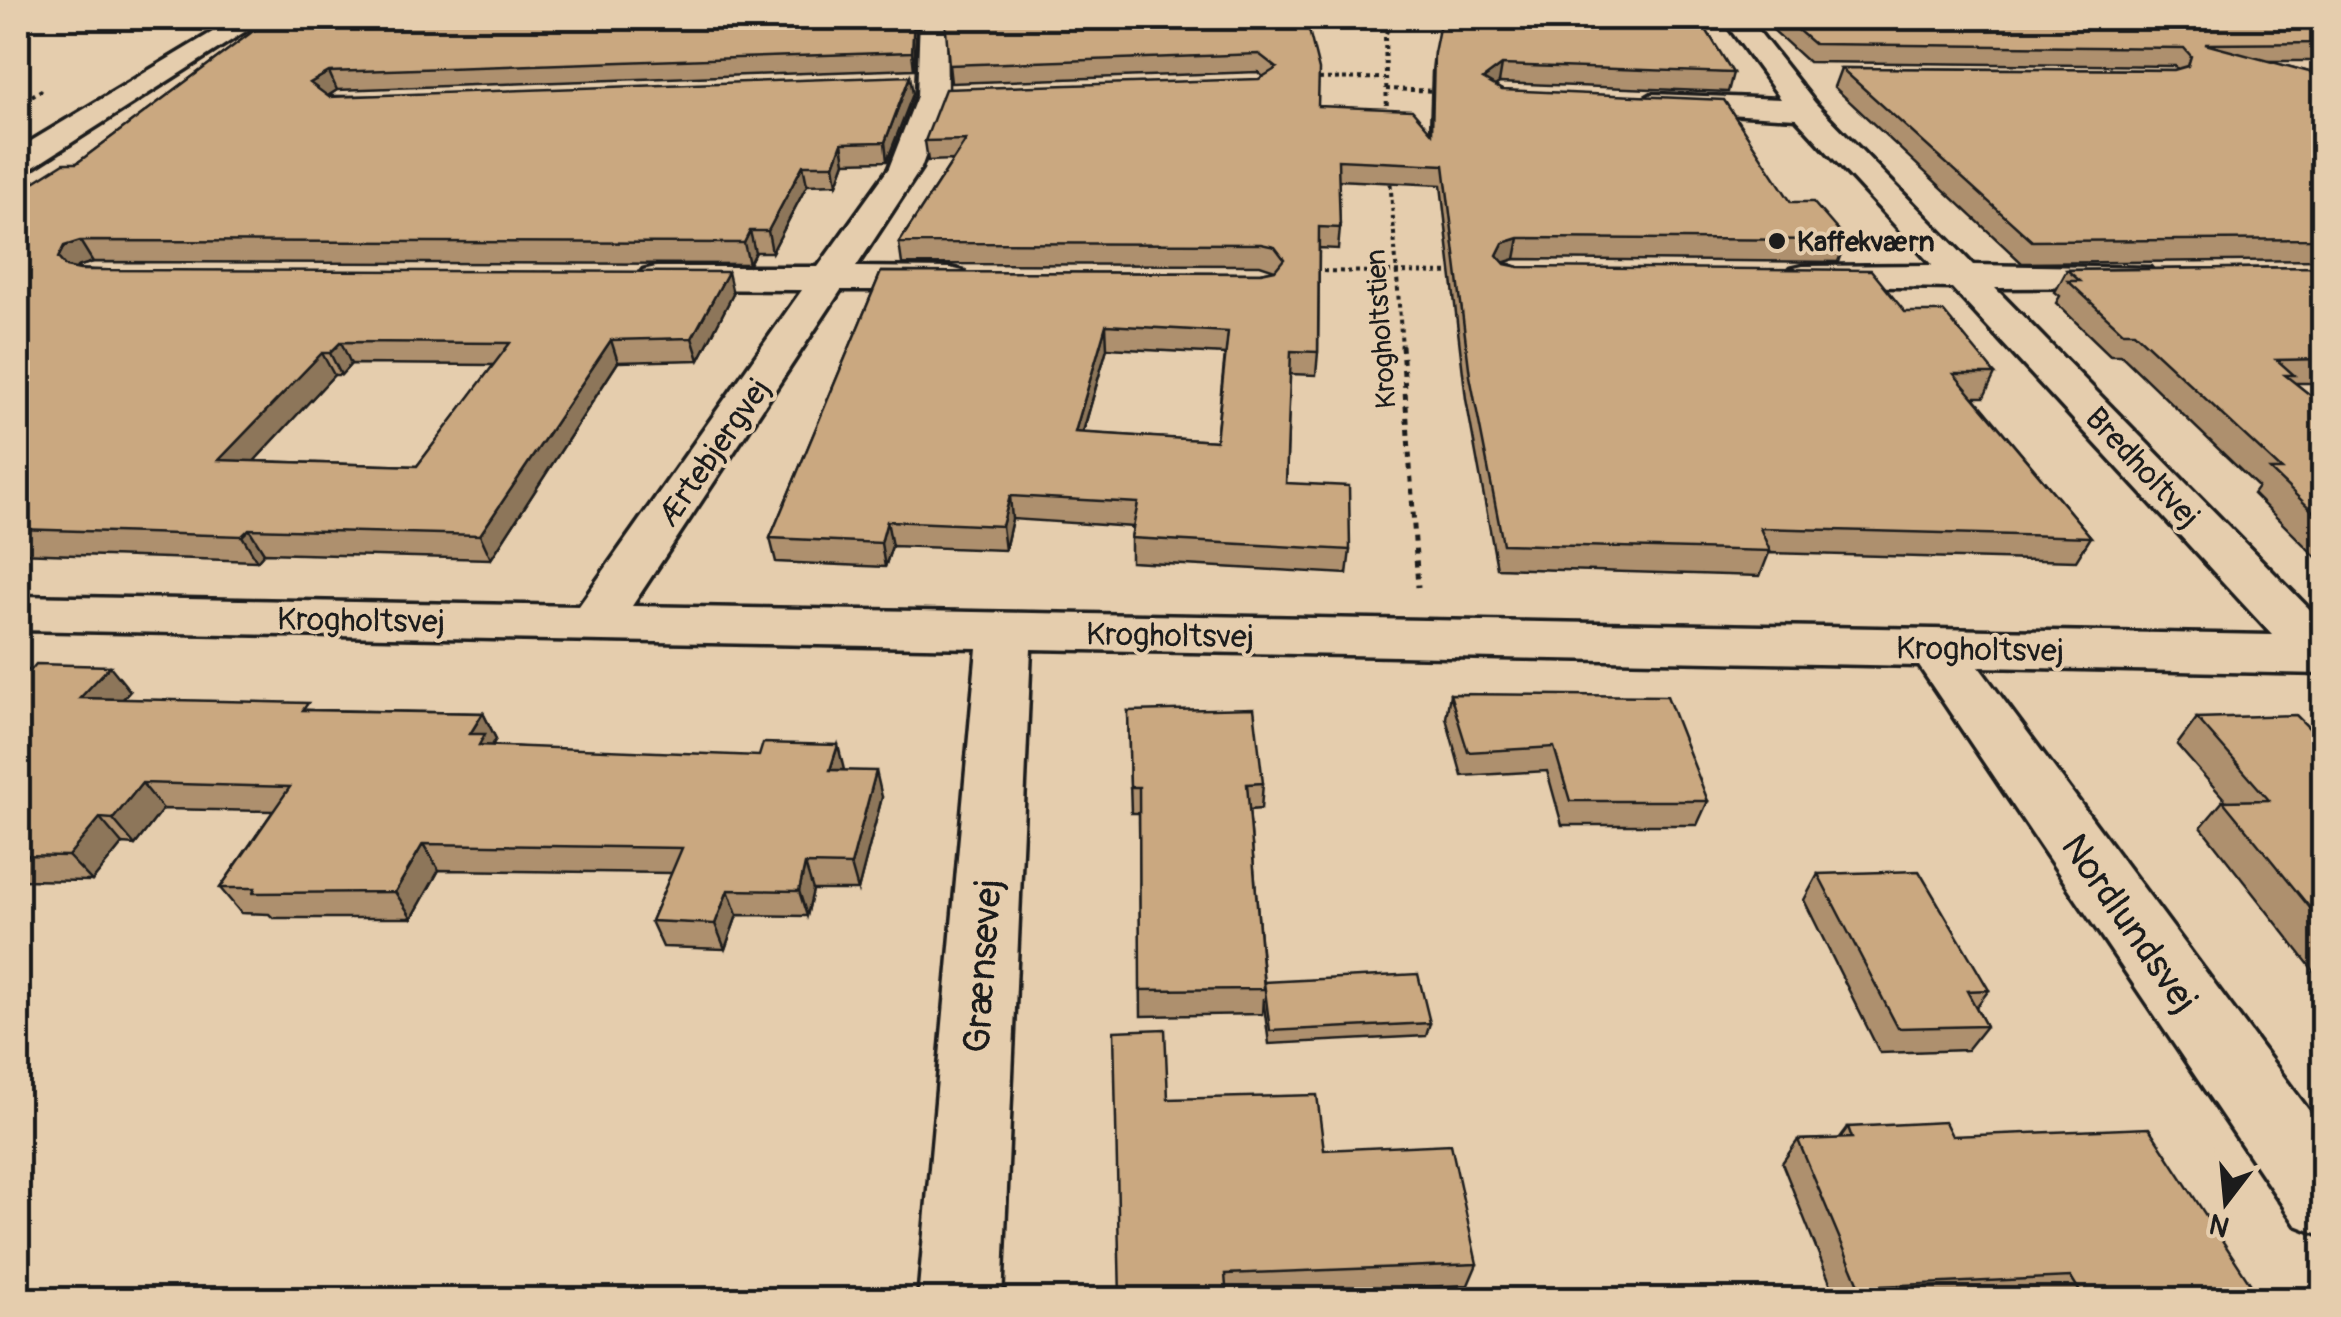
<svg xmlns="http://www.w3.org/2000/svg" width="2341" height="1317" font-family="Pangolin,sans-serif">
  <rect width="100%" height="100%" fill="#e5cdad"/>
  <filter id="ink" filterUnits="userSpaceOnUse"><feTurbulence type="fractalNoise" baseFrequency=".01" numOctaves="2"/><feDisplacementMap in="SourceGraphic" scale="20" xChannelSelector="R" yChannelSelector="G"/><feConvolveMatrix kernelMatrix="1 2 1 2 8 2 1 2 1" color-interpolation-filters="sRGB"/></filter>
  <g filter="url(#ink)">
    <g fill="none" stroke-linecap="round" stroke-linejoin="round">
      <g stroke="#1c1c1c" stroke-width="7">
        <g id="minor">
          <path d="M236,18H266L29,170L18,173V149Z"/>
          <path d="M920,18H946L947,96L921,168L856,267L950,268L963,271L969,279L963,287L950,290H841L632,606L2272,635L1952,288L1790,285L1784,277L1790,269L1803,266L1932,265L1796,118L1641,109L1637,103L1652,94L1781,99L1722,18H1748L1815,103L1973,265L2150,268L2156,276L2150,284L2137,287L1995,288L2324,624V674L1979,667L2324,1131V1236L2296,1225L1919,666L1031,649L1002,1300H918L977,648L18,630V596L579,606L802,290L656,289L643,286L637,278L643,270L656,267H818L889,168L917,96Z"/>
        </g>
      </g>
      <g stroke="#1c1c1c" stroke-width="4" stroke-dasharray="4 4" stroke-linecap="butt">
        <path d="M1311,79L1385,78"/>
        <path d="M1386,89L1439,91"/>
        <path d="M18,104L45,88"/>
        <path d="M1387,113L1385,36L1392,18"/>
        <path d="M1390,176L1402,348"/>
        <path d="M1315,271L1457,273"/>
      </g>
      <path stroke="#1c1c1c" stroke-width="5" stroke-dasharray="6 6" stroke-linecap="butt" d="M1402,345L1418,587"/>
      <use href="#minor" fill="#e5cdad" fill-rule="evenodd"/>
    </g>
    <g fill="#ae906e" stroke="#1c1c1c" stroke-width="2.5" fill-rule="evenodd">
      <path d="M917,18L914,69L337,90L328,96L913,94L887,161L845,162L837,184L807,185L772,252H755L749,264L93,262L77,267L76,269L733,294L699,360L618,362L491,559L264,553L257,561L18,553V192L77,163L256,29ZM351,364L494,365L417,466L254,461L334,375H341Z"/>
      <path d="M1306,18L1318,106L1430,131L1432,71L1434,53L1733,73L1728,92L1499,83L1495,86L1502,90L1791,202L1846,240L1838,262L1515,259L1504,262L1519,267L1905,312L1995,374L1984,397H1974L2091,537L2076,561L1769,553L1760,576L1497,568L1466,399L1441,185L1338,180L1340,228L1338,249L1319,248L1318,352L1316,375L1290,374L1286,483L1350,550L1347,574L1131,562V538L1133,527L1012,519L1005,550L892,546L885,567L776,562L770,538L881,272L1261,273L1275,270L1260,265L902,264L899,243L953,160L928,161L925,141L1259,79L1263,77L1258,72L951,83L949,65ZM1107,348L1225,354L1216,441L1083,433Z"/>
      <path d="M1760,18H2315L2324,21V61H2268L2324,76V260L2022,263L1834,87L1841,68L2174,70L2178,69L2175,66L1808,62Z"/>
      <path d="M2324,267V383H2295L2324,406V565L2253,494L2258,487L2121,355H2110L2056,303L2060,296L2055,292L2067,270Z"/>
      <path d="M18,670L130,691L123,699L313,710L483,713L496,739L492,745L844,771L882,797L858,890H813L807,916L737,915L725,949L663,947L651,921L672,873L439,870L412,918H273L269,914L241,913L220,888L273,811L163,809L135,845L122,844L92,881L18,880Z"/>
      <path d="M1450,694L1708,801L1697,825H1562L1547,771L1462,776L1446,718Z"/>
      <path d="M1128,711L1263,783L1261,809L1249,810L1264,986L1430,1023L1426,1036L1269,1044L1263,998L1262,1014L1141,1016L1139,813H1131Z"/>
      <path d="M2197,718L2324,743V984L2201,827L2223,801H2226L2177,745Z"/>
      <path d="M1818,874L1989,990L1976,1007L1986,1026L1967,1050L1880,1053L1804,900Z"/>
      <path d="M1168,1099L1324,1150L1477,1264L1468,1285L1227,1295Z"/>
      <path d="M1848,1127L1952,1136L2261,1300H2047L2046,1298L1837,1300L1782,1163L1798,1140L1839,1139Z"/>
    </g>
    <g fill="#8d765a" stroke="#1c1c1c" stroke-width="2.5">
      <path d="M914,18H917L914,69L912,52Z"/>
      <path d="M1502,65L1499,83L1480,97L1483,79Z"/>
      <path d="M329,72L337,90L318,102L310,83Z"/>
      <path d="M910,76L913,94L887,161L885,142Z"/>
      <path d="M842,143L845,162L837,184L834,165Z"/>
      <path d="M803,165L807,185L772,252L768,231Z"/>
      <path d="M750,231L755,252L749,264L744,243Z"/>
      <path d="M1519,238L1515,259L1499,264L1497,255L1503,243Z"/>
      <path d="M80,241L93,262L77,267L71,279L58,258L64,246Z"/>
      <path d="M728,272L733,294L699,360L692,338Z"/>
      <path d="M1106,325L1107,348L1076,456L1075,432Z"/>
      <path d="M611,340L618,362L491,559L480,535Z"/>
      <path d="M341,342L351,364L341,375L330,353Z"/>
      <path d="M322,353L334,375L233,484L219,460Z"/>
      <path d="M1010,496L1012,519L1005,550L1002,526Z"/>
      <path d="M887,521L892,546L885,567L881,543Z"/>
      <path d="M249,529L264,553L257,561L242,536Z"/>
      <path d="M110,666L130,691L100,724L80,698Z"/>
      <path d="M483,713L496,739L491,747L492,770L470,734Z"/>
      <path d="M838,745L844,770H830Z"/>
      <path d="M876,771L882,797L858,890L851,865Z"/>
      <path d="M142,783L163,809L135,845L113,819Z"/>
      <path d="M100,818L122,844L92,881L68,856Z"/>
      <path d="M423,844L439,870L412,918L395,892Z"/>
      <path d="M805,864L813,890L807,916L799,891Z"/>
      <path d="M728,890L737,915L725,949L715,924Z"/>
    </g>
    <g fill="#caa880" stroke="#1c1c1c" stroke-width="2.5" fill-rule="evenodd">
      <path d="M278,18H914L912,52L329,72L310,83L329,97L910,76L885,142L842,143L834,165H803L768,231H750L744,243L80,241L64,246L58,258L66,267L80,270L728,272L692,338L611,340L480,535L249,529L242,536L18,529V192L64,163H77L256,29ZM341,342L510,343L417,466L219,460L322,353H330Z"/>
      <path d="M945,18H1306L1319,70L1318,106L1412,110L1432,133L1434,53L1441,18H1699L1733,73L1502,65L1483,79L1502,90L1724,100L1791,202H1813L1846,240L1519,238L1503,243L1497,255L1505,264L1519,267L1871,270L1905,312H1944L1995,374H1954L2091,537L1760,528L1770,551L1503,544L1470,376L1444,165L1338,160L1340,228L1319,227L1318,352L1291,351L1286,483L1349,486L1350,550L1131,538L1138,503L1010,496L1002,526L887,521L881,543L770,538L881,272L1261,273L1275,270L1284,259L1275,247L1261,244L899,243L966,140L925,141L945,89L1259,79L1277,68L1259,54L949,65ZM1106,325L1228,332L1216,441L1075,432Z"/>
      <path d="M1784,18H2315L2324,21V43L2205,44L2324,76V239L2032,241L1841,68L2174,70L2188,66L2191,56L2184,48L1814,44Z"/>
      <path d="M2324,267V359L2277,360L2294,375H2285L2324,406V522L2270,470H2282L2134,332H2123L2068,281H2080L2067,270Z"/>
      <path d="M36,664L110,666L80,698L308,703L303,710L483,713L470,734H485L479,745L759,756L763,743L838,745L830,770L876,771L851,865L805,864L799,891L728,890L715,924L651,921L682,848L423,844L395,892L253,893L255,888H220L290,787L142,783L113,819L100,818L68,856L18,855V670H31Z"/>
      <path d="M1450,694L1667,696L1708,801H1570L1554,747L1468,752Z"/>
      <path d="M1254,708L1263,783L1247,784L1264,989L1140,990L1139,787H1130L1128,711Z"/>
      <path d="M2296,715L2324,743V925L2223,801L2269,800L2197,718Z"/>
      <path d="M1919,871L1989,990L1967,991L1986,1026L1898,1028L1818,874Z"/>
      <path d="M1418,974L1430,1023L1270,1031L1264,982Z"/>
      <path d="M1165,1029L1168,1099L1317,1095L1324,1150L1451,1144L1477,1264L1225,1274L1227,1300H1120L1114,1031Z"/>
      <path d="M1945,1122L1952,1136L2149,1128L2261,1300H2085L2071,1277L1860,1287L1798,1140L1852,1138L1848,1127Z"/>
      <path d="M21,1292L322,1299L18,1300Z"/>
    </g>
  </g>
  <circle fill="#1c1c1c" stroke="#e5cdad" stroke-width="4" cx="1777" cy="241" r="10"/>
  <g text-anchor="middle" stroke-width="8" stroke-linejoin="round" paint-order="stroke">
    <g font-size="28" font-weight="bold" fill="#1c1c1c" stroke="#e5cdad" text-anchor="start">
      <text x="1797" y="251">Kaffekværn</text>
    </g>
    <g font-size="28" fill="#1c1c1c" stroke="#e5cdad">
      <text transform="translate(1380 329) rotate(-94)" y="10">Krogholtstien</text>
    </g>
    <g font-size="32" fill="#1c1c1c" stroke="#e5cdad">
      <text transform="translate(713 452) rotate(-55)" y="11">Ærtebjergvej</text>
      <text transform="translate(2143 467) rotate(47)" y="11">Bredholtvej</text>
      <text transform="translate(361 620) rotate(1)" y="11">Krogholtsvej</text>
      <text transform="translate(1170 635) rotate(1)" y="11">Krogholtsvej</text>
      <text transform="translate(1980 649) rotate(1)" y="11">Krogholtsvej</text>
    </g>
    <g font-size="38" fill="#1c1c1c" stroke="#e5cdad">
      <text transform="translate(2130 923) rotate(55)" y="13">Nordlundsvej</text>
      <text transform="translate(982 966) rotate(-86)" y="13">Grænsevej</text>
    </g>
  </g>
  <rect width="2341" height="1317" fill="none" stroke="#e5cdad" stroke-width="60"/>
  <rect x="30" y="30" width="2281" height="1257" fill="none" stroke="#1c1c1c" stroke-width="4" filter="url(#ink)"/>
  <g transform="translate(2226 1202) rotate(196)" stroke="#e5cdad" stroke-width="8" paint-order="stroke">
  <path d="M0-8L18 38L0 25L-18 38Z" fill="#1c1c1c"/>
  <text y="-15" font-size="28" font-weight="bold" text-anchor="middle" fill="#1c1c1c">N</text>
  </g>
</svg>
